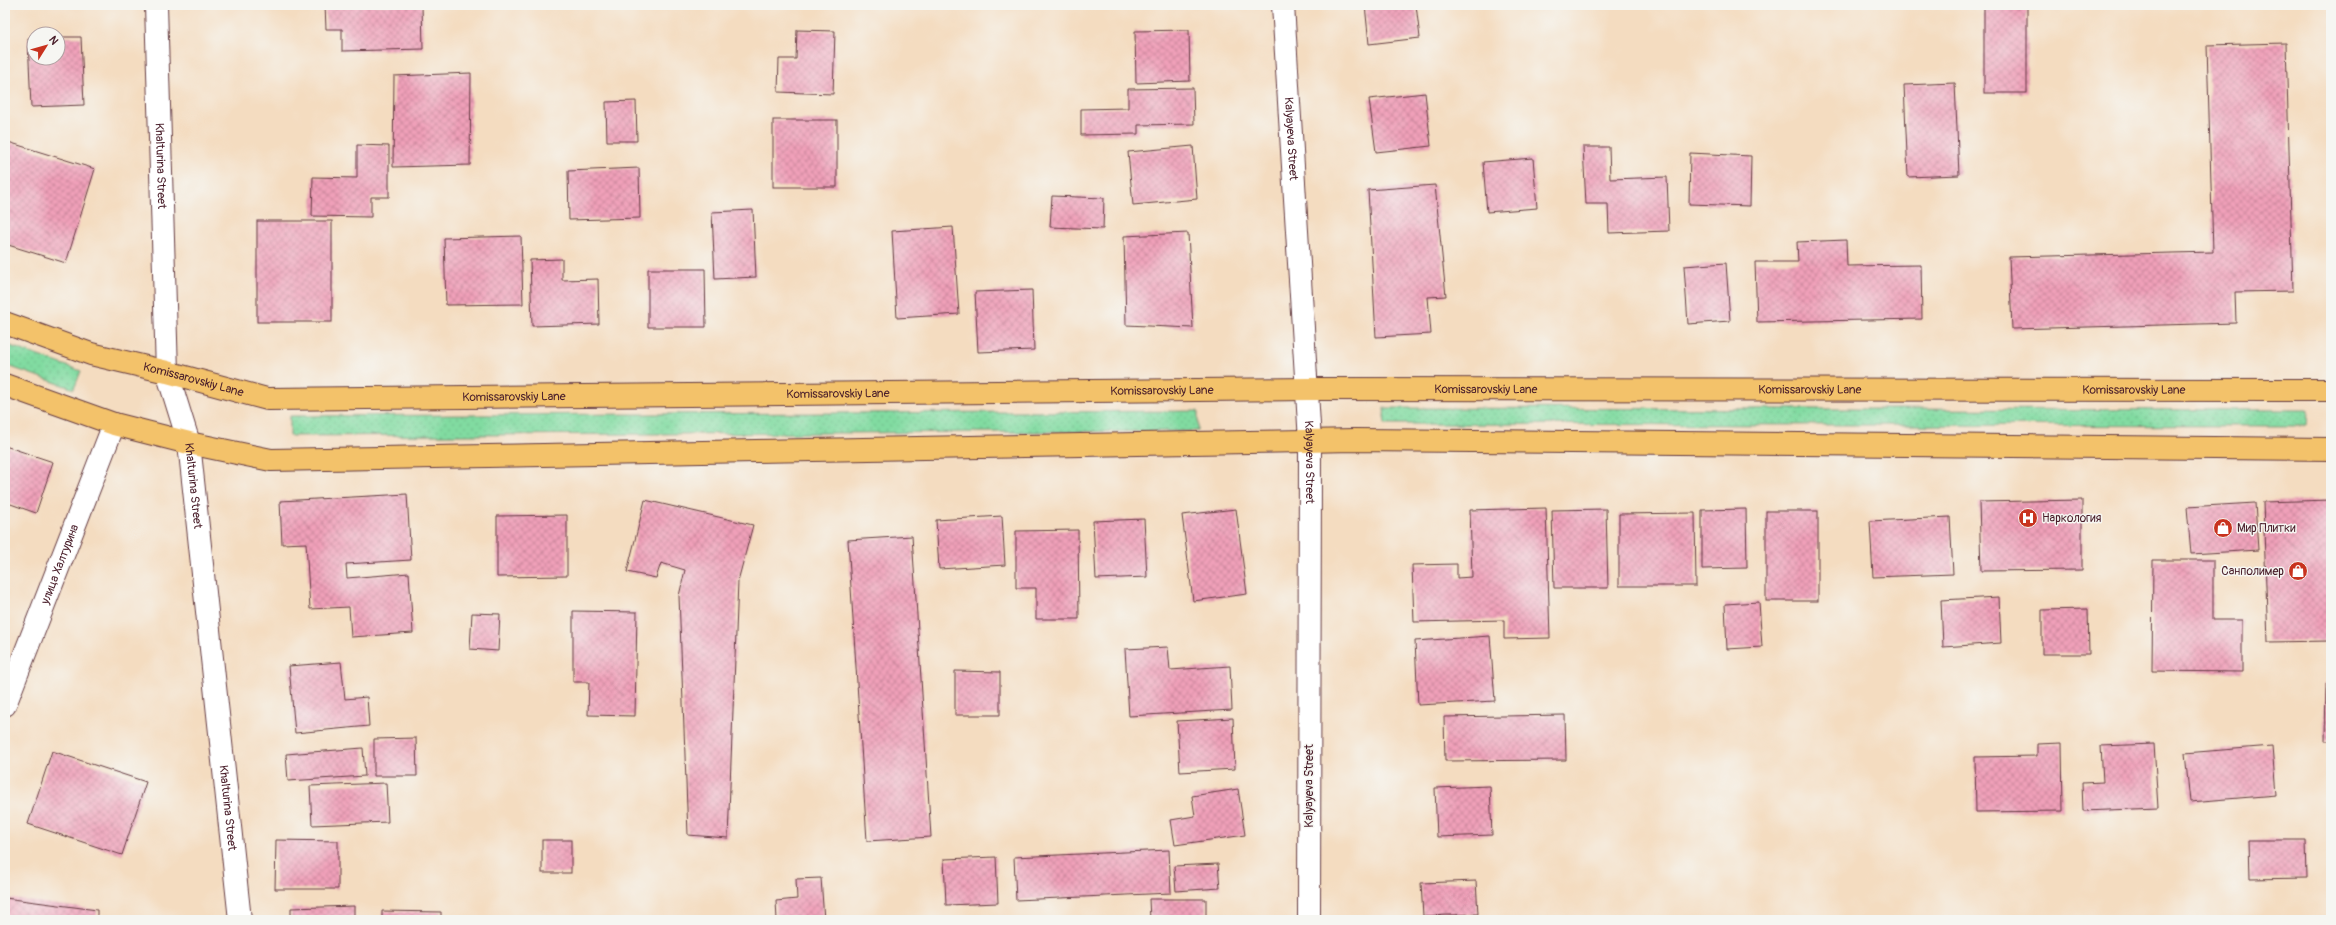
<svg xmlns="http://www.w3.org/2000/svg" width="2336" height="925" font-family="Pangolin,sans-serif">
  <defs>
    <pattern id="grass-dots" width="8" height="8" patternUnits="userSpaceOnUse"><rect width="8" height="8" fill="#81dba1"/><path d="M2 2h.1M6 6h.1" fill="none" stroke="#71bc8b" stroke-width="1.8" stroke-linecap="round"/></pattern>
    <pattern id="building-cross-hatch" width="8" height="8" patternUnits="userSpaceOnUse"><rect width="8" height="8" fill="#f0a0b9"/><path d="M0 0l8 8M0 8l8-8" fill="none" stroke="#c48297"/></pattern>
  </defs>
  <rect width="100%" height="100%" fill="#f6f6f2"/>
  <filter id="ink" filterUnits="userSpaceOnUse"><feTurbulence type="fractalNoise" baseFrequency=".025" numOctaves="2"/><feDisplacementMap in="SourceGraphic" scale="8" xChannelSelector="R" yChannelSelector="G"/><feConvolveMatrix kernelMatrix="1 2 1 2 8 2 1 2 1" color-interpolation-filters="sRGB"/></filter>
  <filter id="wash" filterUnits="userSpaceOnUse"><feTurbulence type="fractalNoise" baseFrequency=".012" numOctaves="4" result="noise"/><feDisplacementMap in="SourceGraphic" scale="16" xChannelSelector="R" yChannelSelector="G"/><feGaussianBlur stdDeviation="0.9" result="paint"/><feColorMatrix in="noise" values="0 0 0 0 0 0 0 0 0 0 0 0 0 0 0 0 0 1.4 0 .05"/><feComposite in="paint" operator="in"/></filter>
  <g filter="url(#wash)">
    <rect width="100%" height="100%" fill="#f4dcc0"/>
    <g fill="url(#grass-dots)" stroke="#667d66">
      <path d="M5,344L81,371L74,389L5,365Z"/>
      <path d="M1384,408L2308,410L2307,426L1385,424Z"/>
      <path d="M1198,411V431L290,436V416Z"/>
    </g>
    <g id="blocks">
      <g fill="url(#building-cross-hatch)">
        <path d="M325,5H422L423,49L342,51V29H326Z"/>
        <path d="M1365,5H1416L1420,38L1369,44Z"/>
        <rect x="1984" y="5" width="43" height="88"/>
        <path d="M797,30L835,31L833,94L778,92L779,59H796Z"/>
        <path d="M1189,30L1190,81L1136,83L1135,31Z"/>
        <path d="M58,37H81L84,105L31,107L28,39L34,38V58H58Z"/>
        <path d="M2286,43L2293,291L2235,292L2236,323L2012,329L2009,257L2213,252L2207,45Z"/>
        <path d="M471,73L470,165L393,167L394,76Z"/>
        <path d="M1955,83L1959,175L1908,177L1904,85Z"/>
        <path d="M1193,88L1194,124L1138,125V134L1081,135V109L1128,108V89Z"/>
        <path d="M1425,93L1431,146L1376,152L1369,99Z"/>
        <path d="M636,101L637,141H607L606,102Z"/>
        <rect x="773" y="120" width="64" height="67"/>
        <path d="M5,141L95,169L66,263L5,244Z"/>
        <path d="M357,145L389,146V197H371V217L312,216L313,177L357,178Z"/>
        <path d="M1193,146L1197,199L1133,205L1128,152Z"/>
        <path d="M1583,147H1609L1610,179L1667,177L1669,231L1609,233L1608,204H1586Z"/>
        <path d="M1690,153L1751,156L1750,206L1689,204Z"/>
        <path d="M1533,158L1537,208L1487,212L1483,162Z"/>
        <path d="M639,168L640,218L569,220L568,171Z"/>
        <path d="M1435,185L1446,296L1428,297L1431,334L1376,337L1368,190Z"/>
        <path d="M1052,196L1104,198L1103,229L1050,227Z"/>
        <path d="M753,210L756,277L715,279L712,212Z"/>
        <rect x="257" y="221" width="75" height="101"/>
        <path d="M953,227L959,314L897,318L892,231Z"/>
        <path d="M1188,233L1193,328L1126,325L1124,236Z"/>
        <path d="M521,236L523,304L446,305L444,238Z"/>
        <path d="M1846,240L1847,266L1921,265L1922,319L1757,322L1755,262H1798L1797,242Z"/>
        <path d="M562,259V280L598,279L599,324L532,326L530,260Z"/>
        <path d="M1726,263L1730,321L1688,324L1684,266Z"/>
        <path d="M648,269H705L706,327H648Z"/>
        <path d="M1032,290L1034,350L978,352L975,292Z"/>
        <path d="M5,446L53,462L36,513L5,502Z"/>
        <path d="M407,494L411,560L346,564L347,578L409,573L413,633L351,637L349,607L310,609L306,543L282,544L280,501Z"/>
        <path d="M645,500L753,525L738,581L728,838L688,835L679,596L685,570L661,563L656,578L627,572Z"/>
        <path d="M2082,500V570L1981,571L1979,502Z"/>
        <path d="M2331,500V641L2268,642L2263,502Z"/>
        <path d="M2255,503L2258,550L2191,554L2187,507Z"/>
        <path d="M1546,508L1550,638L1504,639V620L1414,622L1412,565L1457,564V578L1472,577L1470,510Z"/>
        <path d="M1236,509L1247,594L1193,601L1182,515Z"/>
        <path d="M1606,509L1608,588H1554L1552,510Z"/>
        <path d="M1746,509L1747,568L1702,569V510Z"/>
        <rect x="1766" y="511" width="52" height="90"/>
        <path d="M1695,513L1696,586H1619V514Z"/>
        <path d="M567,515V576L497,577V516Z"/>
        <path d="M1002,516L1005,565L939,569L936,520Z"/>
        <path d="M1950,517L1953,574L1873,577L1870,521Z"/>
        <path d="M1144,519L1147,577L1096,579L1093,521Z"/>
        <path d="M1078,530L1079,619H1036V588H1016V531Z"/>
        <path d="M912,536L931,837L867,841L848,540Z"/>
        <path d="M2153,560H2213V620H2242V672L2152,671Z"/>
        <path d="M1999,597L2001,643L1943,647L1941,600Z"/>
        <path d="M1759,602L1762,647L1727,649L1725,604Z"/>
        <path d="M2088,609L2089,654H2042V610Z"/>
        <path d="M573,611L637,612L635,716L588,715L589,682H573Z"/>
        <path d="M472,613L500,614L498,651L470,649Z"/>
        <path d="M1490,636L1495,701L1418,705L1415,641Z"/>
        <path d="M1168,647L1170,670L1230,666L1232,710L1129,716L1125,649Z"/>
        <path d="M341,662L345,699L367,697L369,726L295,733L289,666Z"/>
        <path d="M955,671L1000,672V715H955Z"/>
        <path d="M2326,683H2331V741H2325Z"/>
        <path d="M1565,715L1566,760L1445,761L1444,717Z"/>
        <path d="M1233,718L1235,769L1180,772L1177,721Z"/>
        <path d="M416,738L417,776H374V739Z"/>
        <path d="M2062,743L2063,811L1976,812L1975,757L2037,756V744Z"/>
        <path d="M2154,744L2158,808L2083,811L2082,783L2103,782L2101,746Z"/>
        <path d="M2272,746L2276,795L2190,802L2185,753Z"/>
        <path d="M363,748L365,776L288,781L286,754Z"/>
        <path d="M52,751L146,782L122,855L28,824Z"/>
        <path d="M386,783L388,822L312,825L310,786Z"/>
        <path d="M1490,786L1492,835L1437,837L1435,788Z"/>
        <path d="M1238,789L1245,835L1175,845L1171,820L1195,816L1192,796Z"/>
        <path d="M276,840L338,841V889H275Z"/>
        <rect x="542" y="840" width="29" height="33"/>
        <path d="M2249,840H2306L2307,878L2250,879Z"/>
        <path d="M1169,850L1171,893L1016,900L1014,857Z"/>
        <path d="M996,857L998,903L946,905L944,859Z"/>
        <path d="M1218,864L1220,888L1176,891L1174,866Z"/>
        <path d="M821,878L824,920H777L776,901L797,899L796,879Z"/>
        <path d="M1476,881L1478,914L1423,916L1421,883Z"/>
        <path d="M5,898L97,910V920H5Z"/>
        <path d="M1149,899H1206V920H1150Z"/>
        <path d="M354,906V920H291V908Z"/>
        <path d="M382,911L441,912V920H382Z"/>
      </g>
    </g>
  </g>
  <g filter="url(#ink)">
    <use href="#blocks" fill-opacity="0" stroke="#643b41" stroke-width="1"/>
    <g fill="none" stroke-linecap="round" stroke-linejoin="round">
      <g stroke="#643b41" stroke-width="24">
        <g id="minor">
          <path id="s1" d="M1283,5L1310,441L1309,920"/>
          <path id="s2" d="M189,443L240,920"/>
          <path id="s3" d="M5,705L114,424"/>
        </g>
      </g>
      <g stroke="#643b41" stroke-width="24">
        <g id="tertiary">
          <path id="s4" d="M156,5L167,372L189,443"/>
        </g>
      </g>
      <g stroke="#643b41" stroke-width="24">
        <g id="primary">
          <path id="s5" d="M5,323L91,354L167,372L267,399L1308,389L2331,390"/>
          <path d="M5,385L114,424L189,443L271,460L1355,440L2331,449"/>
        </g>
      </g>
      <use href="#minor" stroke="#fff" stroke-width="22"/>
      <use href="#tertiary" stroke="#fff" stroke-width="22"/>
      <use href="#primary" stroke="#f3c26a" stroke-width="22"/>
    </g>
  </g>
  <defs>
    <g id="hospital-disc" transform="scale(1)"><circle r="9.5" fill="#c8321e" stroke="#f6f6f2"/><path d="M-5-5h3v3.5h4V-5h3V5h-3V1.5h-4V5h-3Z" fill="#fff"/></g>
    <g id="shop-disc" transform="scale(1)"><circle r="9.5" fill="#c8321e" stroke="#f6f6f2"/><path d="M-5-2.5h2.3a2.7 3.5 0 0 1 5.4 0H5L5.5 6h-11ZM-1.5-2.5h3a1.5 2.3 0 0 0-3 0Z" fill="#fff"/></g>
  </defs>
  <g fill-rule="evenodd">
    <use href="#hospital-disc" x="2028" y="518"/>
    <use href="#shop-disc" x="2223" y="528"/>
    <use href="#shop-disc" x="2298" y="571"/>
  </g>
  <g text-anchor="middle" stroke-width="3" stroke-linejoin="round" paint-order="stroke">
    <g font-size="12" fill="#4a1f2b" stroke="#f6f6f2">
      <text dy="4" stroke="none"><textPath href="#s1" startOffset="134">Kalyayeva Street</textPath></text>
      <text dy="4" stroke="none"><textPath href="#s4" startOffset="161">Khalturina Street</textPath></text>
      <text dy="4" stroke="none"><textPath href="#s5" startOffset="197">Komissarovskiy Lane</textPath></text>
      <text dy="4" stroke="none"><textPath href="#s5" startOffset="1492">Komissarovskiy Lane</textPath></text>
      <text dy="4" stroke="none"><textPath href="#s5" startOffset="1816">Komissarovskiy Lane</textPath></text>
      <text dy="4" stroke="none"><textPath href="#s5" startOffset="2140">Komissarovskiy Lane</textPath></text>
      <text dy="4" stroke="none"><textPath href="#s5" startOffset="1168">Komissarovskiy Lane</textPath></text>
      <text dy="4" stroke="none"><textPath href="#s5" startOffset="844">Komissarovskiy Lane</textPath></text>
      <text dy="4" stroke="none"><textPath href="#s5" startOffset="520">Komissarovskiy Lane</textPath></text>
      <text dy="4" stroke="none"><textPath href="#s1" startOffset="458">Kalyayeva Street</textPath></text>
      <text dy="4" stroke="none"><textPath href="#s2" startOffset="43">Khalturina Street</textPath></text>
      <text dy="4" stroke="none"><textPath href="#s3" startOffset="151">улица Халтурина</textPath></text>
      <text transform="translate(1309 786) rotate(-90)" y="4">Kalyayeva Street</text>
      <text dy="4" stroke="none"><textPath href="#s2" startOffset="367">Khalturina Street</textPath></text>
    </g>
    <g font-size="12" fill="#4a1f2b" stroke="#f6f6f2" text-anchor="start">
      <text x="2042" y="522">Наркология</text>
      <text x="2237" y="532">Мир Плитки</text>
      <text x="2284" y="575" text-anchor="end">Санполимер</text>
    </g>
  </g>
  <rect width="2336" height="925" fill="none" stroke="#f6f6f2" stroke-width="20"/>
  <g transform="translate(46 46) rotate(53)"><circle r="19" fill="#f6f6f2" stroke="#b1a0a2"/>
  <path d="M0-3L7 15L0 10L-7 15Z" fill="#c8321e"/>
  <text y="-6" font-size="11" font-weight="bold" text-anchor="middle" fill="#4a1f2b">N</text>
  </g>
</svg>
